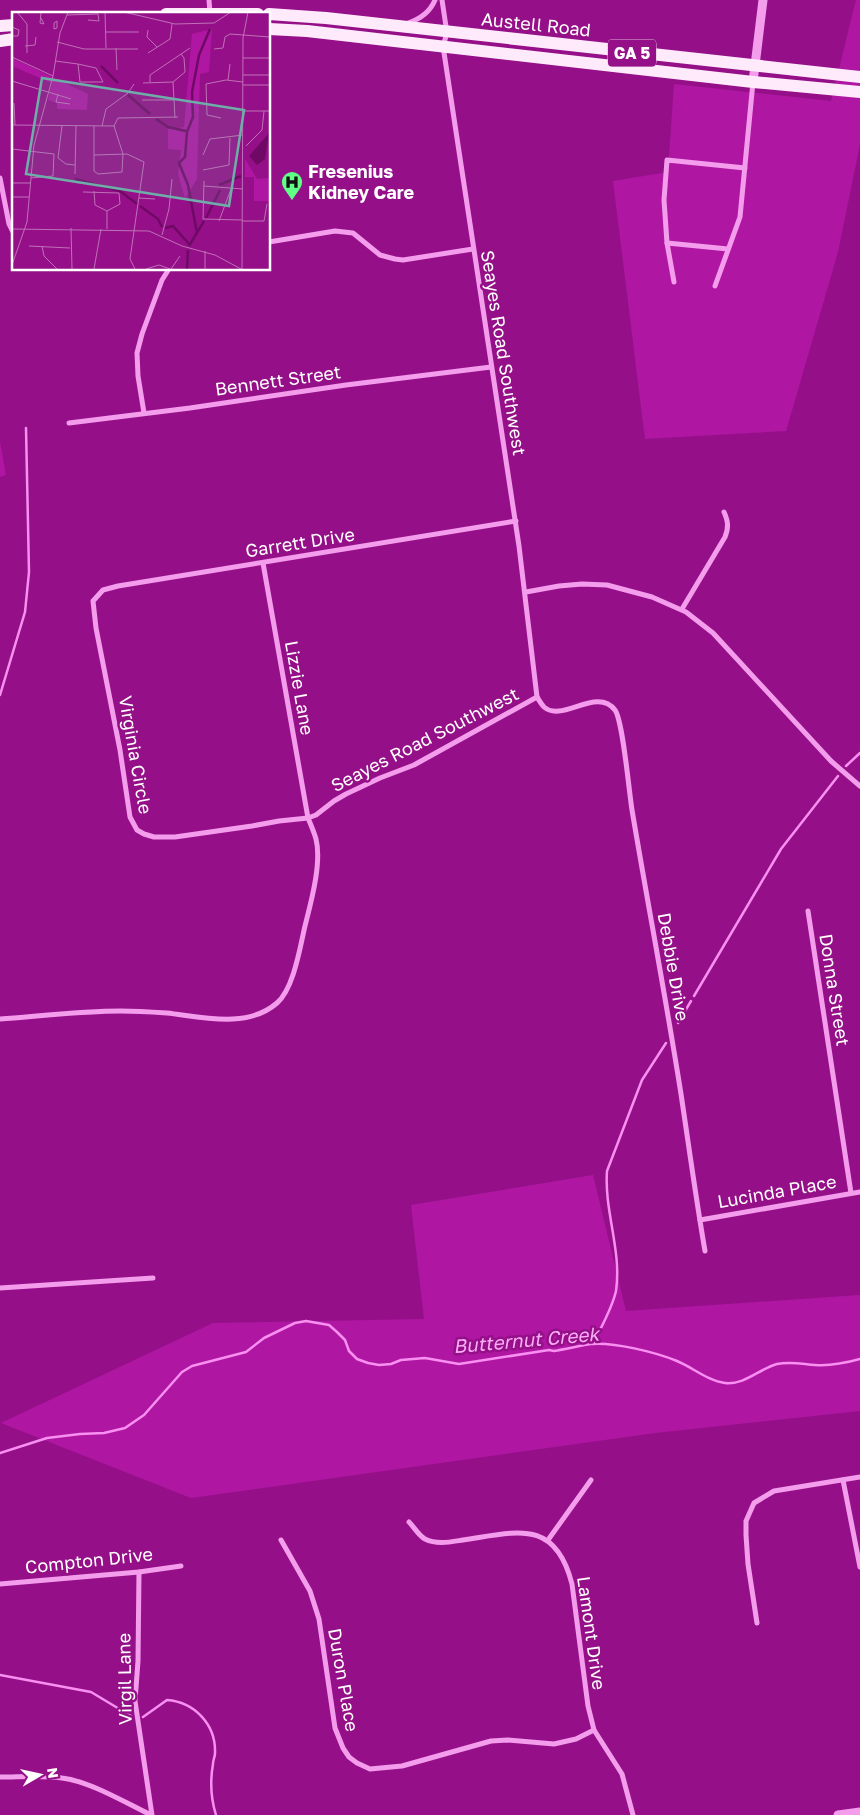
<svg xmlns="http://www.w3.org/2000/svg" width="860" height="1815" font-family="'Golos Text',sans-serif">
  <rect width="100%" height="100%" fill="#951088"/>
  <g fill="#af17a3">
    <path d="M856,0H860V144L838,252L786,431L645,439L613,181L668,172L674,84L831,101Z"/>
    <path d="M0,442L6,475L0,477Z"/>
    <path d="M593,1175L626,1311L860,1295V1411L655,1433L191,1498L1,1423L213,1323L424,1319L411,1205Z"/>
  </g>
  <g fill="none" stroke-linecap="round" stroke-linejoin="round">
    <g stroke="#f88ff1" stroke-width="2.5">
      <path d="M0,695L25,612L29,572L26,428"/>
      <path d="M846,766L860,753"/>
      <path d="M694,996L781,849L838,776"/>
      <path d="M678,1023L691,1001"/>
      <path d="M593,1344C601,1327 612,1309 616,1291C622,1251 604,1211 607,1171L642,1080L666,1043"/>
      <path d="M0,1453L47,1438L80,1434L104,1433L125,1428L144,1415L182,1372L192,1366L246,1352L264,1338L295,1323L306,1321L329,1325L337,1332L345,1340L349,1351L357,1359L368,1363L379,1365L391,1364L401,1360L425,1358L459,1364L549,1350L554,1351C566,1349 579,1346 591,1344C614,1342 655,1352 677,1361C692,1367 708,1381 725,1383C745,1385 759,1369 777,1364C791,1361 802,1364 815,1365C830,1366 846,1363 860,1359"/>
      <path d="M0,1675L91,1692L131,1716"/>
      <path d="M143,1717L167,1700C194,1702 216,1724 215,1753C215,1757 213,1760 213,1764C210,1781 211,1799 216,1815"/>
    </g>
    <g stroke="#f49ded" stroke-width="5">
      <path d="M209,0L210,13"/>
      <path d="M442,0L447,33L443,46L519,546L537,697"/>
      <path d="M408,23C420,19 430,12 435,0"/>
      <path d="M0,178L9,224L14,234"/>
      <path d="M269,242L335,231L353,233L380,255L395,259L403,260L473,249"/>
      <path d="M667,243L728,249"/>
      <path d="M674,282L667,243L664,200L667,160L745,168"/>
      <path d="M715,286L740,217L753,82"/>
      <path d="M144,413L138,376L137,353L142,334L162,280L169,269"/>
      <path d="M69,423L190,408L346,385L491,367"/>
      <path d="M516,521L118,586L103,590L93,601L96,628L120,750L130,817L137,830L144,834L154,837H175L252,826L279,821L308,818L316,815L334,801L346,794L380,778L414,765L537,697"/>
      <path d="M526,592L559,586L582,584L607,585L652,597L686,612L713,633L831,761L860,786"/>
      <path d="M682,609L725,537C729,527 728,521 724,512"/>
      <path d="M537,697C539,700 541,704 544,707C562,723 597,686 615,710C623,721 629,792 632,810C648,905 666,999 681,1094C689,1147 696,1199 705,1251"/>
      <path d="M808,911L851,1193"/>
      <path d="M0,1019C40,1016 81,1011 121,1011C136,1011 152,1012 167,1013C202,1017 247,1029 277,1003C294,988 300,947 305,926C311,902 322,863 316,839C314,832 311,825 308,818L263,563"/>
      <path d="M700,1220L860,1192"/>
      <path d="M0,1288L153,1278"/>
      <path d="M843,1480L860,1567"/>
      <path d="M409,1522C414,1527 419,1536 425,1539C437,1545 450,1542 463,1540C517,1532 555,1518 572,1584L588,1706L594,1730L622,1774L633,1815"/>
      <path d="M281,1540L310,1591L319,1619L335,1728L343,1748L349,1757L357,1763L370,1769L402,1766L491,1741L508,1740L554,1744L576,1739L594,1730"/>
      <path d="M548,1540L591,1480"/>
      <path d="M139,1572L138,1661L135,1701L152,1815"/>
      <path d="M0,1584L139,1572L181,1566"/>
      <path d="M757,1623L748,1564L746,1535V1521L754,1503L774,1491L860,1477"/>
      <path d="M0,1777C20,1777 42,1775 62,1778C89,1781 126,1803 151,1815"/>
    </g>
    <g stroke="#f49ded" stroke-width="9">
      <path d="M753,82L763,0"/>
      <path d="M838,1815L860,1812"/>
    </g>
    <g stroke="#ffeafc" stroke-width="12">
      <path d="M166,14H258"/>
      <path d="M269,14L326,18L860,77"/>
      <path d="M0,26L14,25"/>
      <path d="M269,29L307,31L753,82L860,92"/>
      <path d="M0,41L14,39"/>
    </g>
  </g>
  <defs>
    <g id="hospital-pin" transform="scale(1.125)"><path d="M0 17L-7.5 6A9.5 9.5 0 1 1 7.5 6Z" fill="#60ff86" stroke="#951088"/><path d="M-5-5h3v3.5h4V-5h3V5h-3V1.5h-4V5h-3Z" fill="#111"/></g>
  </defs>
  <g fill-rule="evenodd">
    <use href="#hospital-pin" x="292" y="182"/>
  </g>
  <g text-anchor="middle" stroke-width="5" stroke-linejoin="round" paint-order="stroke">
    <rect fill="#951088" stroke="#dfb7db" stroke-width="1" x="608" y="39.5" width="48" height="27" rx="4"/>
    <g font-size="16" font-weight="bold" fill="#fff">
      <text x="632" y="59">GA 5</text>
    </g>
    <g font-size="18" fill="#fff" stroke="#951088">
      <text transform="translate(536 25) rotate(6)" y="6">Austell Road</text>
      <text transform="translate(503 353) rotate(81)" y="6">Seayes Road Southwest</text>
      <text transform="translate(278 381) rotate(-8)" y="6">Bennett Street</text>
      <text transform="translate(300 543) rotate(-9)" y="6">Garrett Drive</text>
      <text transform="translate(299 688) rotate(80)" y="6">Lizzie Lane</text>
      <text transform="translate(425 740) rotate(-27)" y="6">Seayes Road Southwest</text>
      <text transform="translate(135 755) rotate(80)" y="6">Virginia Circle</text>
      <text transform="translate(673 967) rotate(80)" y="6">Debbie Drive</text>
      <text transform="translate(834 990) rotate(81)" y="6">Donna Street</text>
      <text transform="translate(777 1192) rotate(-10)" y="6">Lucinda Place</text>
      <text transform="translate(89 1561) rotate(-6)" y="6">Compton Drive</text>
      <text transform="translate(591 1633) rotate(82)" y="6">Lamont Drive</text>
      <text transform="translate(125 1679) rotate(-91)" y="6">Virgil Lane</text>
      <text transform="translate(343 1680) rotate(80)" y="6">Duron Place</text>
    </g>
    <g font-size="18" font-weight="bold" fill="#fff" stroke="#951088" text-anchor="start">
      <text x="308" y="178">Fresenius<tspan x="308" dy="21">Kidney Care</tspan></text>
    </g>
    <g font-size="19" font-style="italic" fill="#fbadf6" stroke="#951088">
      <text transform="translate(526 1340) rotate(-5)" y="7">Butternut Creek</text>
    </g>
  </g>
  <g transform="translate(12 12)">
    <rect width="258" height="258" fill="#951088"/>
    <path d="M200,17L197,60L188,62L185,167L173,187L166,162L169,138L156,137V117L172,115L180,22ZM0,46L76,82L75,98L45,97V91L36,88L40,71L0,54ZM233,147L245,167L257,166V189H242V165H233Z" fill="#af17a3"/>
    <path d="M257,121L253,147L245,153L237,144Z" fill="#700966"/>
    <path fill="none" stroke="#700966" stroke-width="2.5" d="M89,54L106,71M116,83L138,102M144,107L156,115L174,119M63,167L108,179L125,192M207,173L229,164M128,194L146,207L150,215M194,206L208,178M153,216L161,214L177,232M185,221L176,173L167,151L173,145L175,120L181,105L180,80L187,43L198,17M177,234L192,209M175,257L176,238"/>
    <path fill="none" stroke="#bf70b8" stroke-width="1" d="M5,0L15,12V41M29,0L28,11L32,12L29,6M93,0L94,36M112,0L163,12L202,11L219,0M55,3L86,2L87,9L76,8M45,9V16L42,17V11ZM0,15L7,18L6,24H0M136,18L135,25L145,35M93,20H127M45,30L72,37H126M13,34L23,33L24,25M104,36L105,58M202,37L211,36L213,25L218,22L258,25M136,41L158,27L160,12M0,45L41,64M231,46H258M43,49L66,52L84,56L91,70H68L66,52M231,63H258M216,68L218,52M0,69L59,87M138,70V63L178,36M161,70L163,106M131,71L161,70L173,60L172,46L169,42M231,73H258M46,82L44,90L58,92M130,88H162M2,91L3,113M232,99H258M209,106L195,103L194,72L214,68L231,70M0,113L102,114M50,114L46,146L54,152L63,153M82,114V159L86,162L110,160L111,142L102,114M90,114L94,97L116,81L122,72M102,114L106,106L166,105M234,134L250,118L252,99M0,137L42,142L41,164L19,166M82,143L115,142L132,150L118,247L123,257M191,143L198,127L231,123M191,158L217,153L218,126M63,162L64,114M192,169L191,207L230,208M0,171H19M192,174L231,177M82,179L83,193L95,199M71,180L107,181L108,192L95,199M0,185H17M127,186L143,187M207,209L219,177M230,209H252L255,192M59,216L60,257M0,217L137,219L170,234L203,243L229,257M95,217V199M150,223L157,197L160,167M17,234L58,236M30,234L32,244L45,257M193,239V257M0,253L15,210L22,133L41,64L48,21L56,0M82,257L89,217M134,257L147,253L158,257M159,257L168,244M230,257L231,26L236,0"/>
    <path fill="#6fada8" fill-opacity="0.15" stroke="#6fada8" stroke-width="2.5" d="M30,66L232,98L217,194L14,162Z"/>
    <rect width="258" height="258" fill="none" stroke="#fff" stroke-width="2.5"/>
  </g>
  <g transform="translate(40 1775) rotate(81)" stroke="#951088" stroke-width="4" paint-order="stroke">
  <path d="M0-4L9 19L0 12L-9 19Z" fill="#ffffff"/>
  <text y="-8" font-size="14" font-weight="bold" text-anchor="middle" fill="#ffffff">N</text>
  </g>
</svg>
